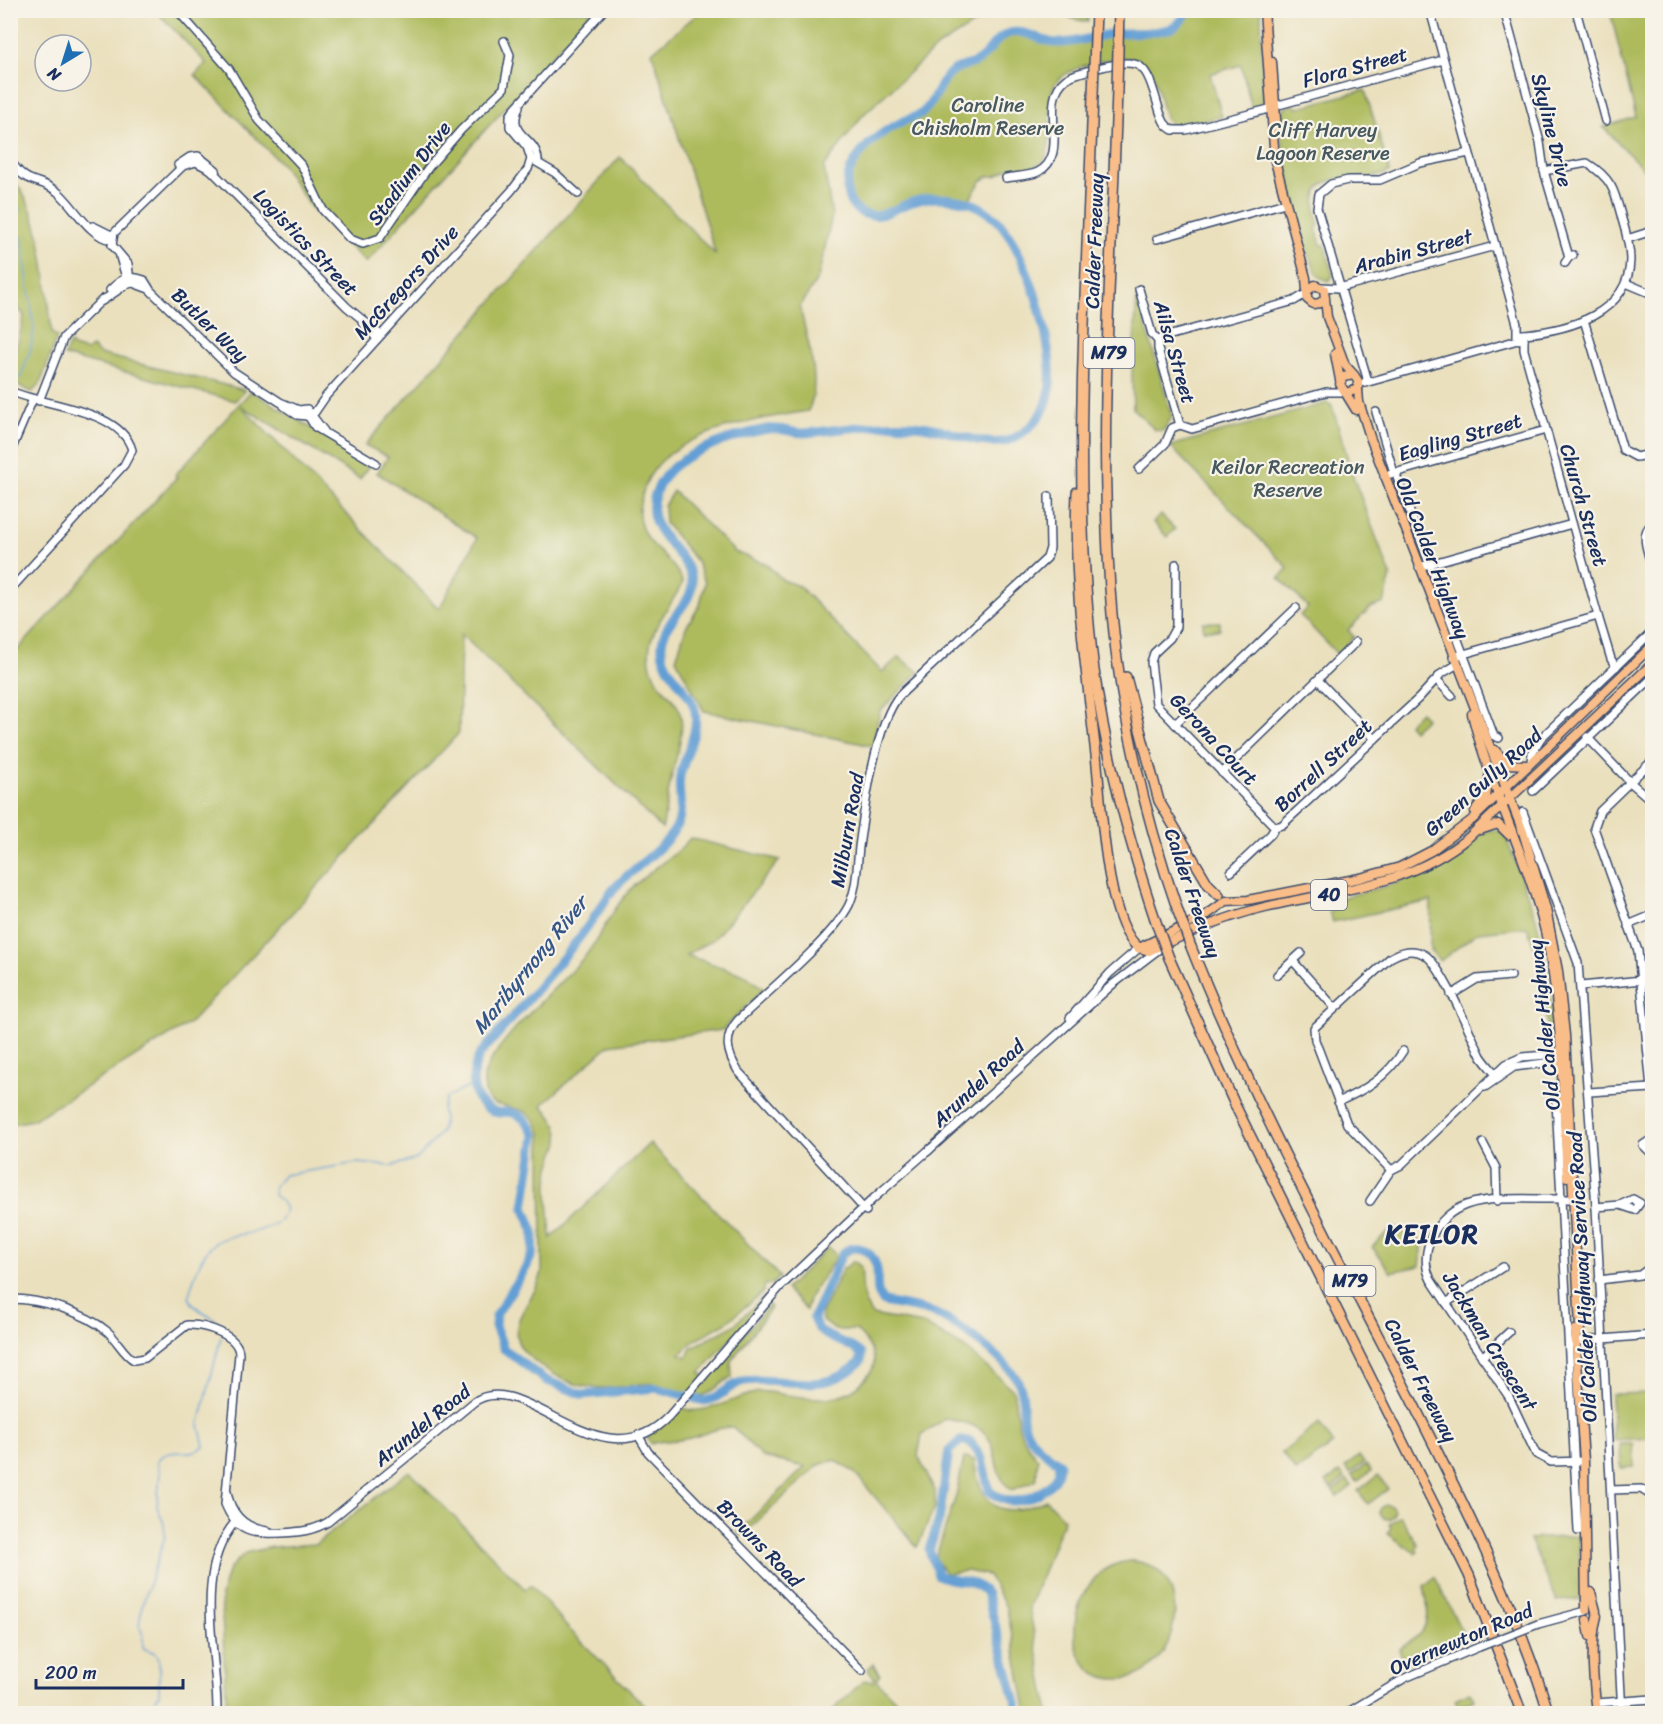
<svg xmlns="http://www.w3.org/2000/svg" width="1663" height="1724" font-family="Sriracha,sans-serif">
  <rect width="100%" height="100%" fill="#f7f3e8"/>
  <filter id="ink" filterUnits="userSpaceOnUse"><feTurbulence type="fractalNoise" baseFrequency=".0167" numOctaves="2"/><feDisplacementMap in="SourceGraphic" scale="12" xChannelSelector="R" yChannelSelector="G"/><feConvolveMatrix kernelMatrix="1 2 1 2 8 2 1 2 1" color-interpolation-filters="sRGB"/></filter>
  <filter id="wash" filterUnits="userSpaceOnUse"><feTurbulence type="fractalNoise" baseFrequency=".008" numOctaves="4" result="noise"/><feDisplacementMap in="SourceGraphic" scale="24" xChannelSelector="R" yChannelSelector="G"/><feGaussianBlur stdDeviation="1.35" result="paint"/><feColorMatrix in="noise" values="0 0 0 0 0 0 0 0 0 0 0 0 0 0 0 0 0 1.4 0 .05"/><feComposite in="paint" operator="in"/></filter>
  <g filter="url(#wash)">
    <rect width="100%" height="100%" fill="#eae0bd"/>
    <g fill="#aebb5d" stroke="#64755e" stroke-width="1.5">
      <path d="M156,11H592L366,263L309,205L283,166L195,75L206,63Z"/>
      <path d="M701,11H995L937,47L863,115L824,167L832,216L818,278L800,307C806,338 823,381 808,411C755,420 655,432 642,496C641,501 638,509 639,514C640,545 673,556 683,582C667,615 633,643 658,682C666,694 678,700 681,716C684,737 675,759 671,779C667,796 666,813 662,829L461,634L459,733L190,1023L33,1120L11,1124L10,658L177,477L175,475L251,391L370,464L360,479L241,406L439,609L477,538L377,473L388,457L365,445L620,157L716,255L652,52Z"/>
      <path d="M1051,11H1087L1088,22L1051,14Z"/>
      <path d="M1189,11H1261L1263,105L1252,109L1241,65L1210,74L1222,117L1172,126C1156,110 1163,81 1145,64C1135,55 1118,58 1106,60C1020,78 1065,108 1044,162L1023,171L1008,169L996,176H989L981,181L968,202C951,199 936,197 919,200C899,204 875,227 856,208C825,178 873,137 898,123C905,120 913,119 919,115C933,105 937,87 948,75C957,65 966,67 976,62C990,55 994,38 1010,33C1029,29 1043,44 1062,43C1077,42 1092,37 1107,34C1126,32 1147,33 1165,30C1175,28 1186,19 1189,11Z"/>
      <path d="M1610,11H1652V178L1603,127L1636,117Z"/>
      <path d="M1365,90L1390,172C1353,188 1301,159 1319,226L1316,228L1321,245H1325L1333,276L1328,281L1318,276C1293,224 1283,167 1280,111L1293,104L1296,108Z"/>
      <path d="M11,177C46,216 45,283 52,333L57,337L40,384L32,392L11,382C10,359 20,340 24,316L11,296Z"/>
      <path d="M1137,294L1172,417L1163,431L1155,430L1133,409L1132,375Z"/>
      <path d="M70,343L73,347L86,351L92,347L100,354L245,390L235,401L64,356Z"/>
      <path d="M1327,403L1332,406L1354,479L1391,576L1384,603L1370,608L1348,630L1354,637L1337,654L1300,615L1308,607L1279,578L1288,568L1170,446Z"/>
      <path d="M673,491L735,552L766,564L783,580L799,586L882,672L899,657L919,672L880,711L873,746L704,711L676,659L686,627L700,605L705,582L697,562L665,523L664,506Z"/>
      <path d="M1161,515L1175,529L1167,537L1153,522Z"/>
      <rect x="1203" y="622" width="17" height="8"/>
      <path d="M1420,712L1426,718L1413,730L1408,724Z"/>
      <path d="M1489,830L1499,831L1506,837L1536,918L1545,955L1557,1042L1554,1049H1549L1542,967L1527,927L1478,932L1440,961L1430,950L1431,901L1333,922L1329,912L1339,905L1344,897L1391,885L1415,876Z"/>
      <path d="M690,838L780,860L714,939L686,955L745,975L764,989L722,1030L609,1045L542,1105C576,1143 550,1144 548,1182C547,1200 550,1219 551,1238L650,1143L780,1277L772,1284L765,1285L763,1292L727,1322L695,1340L680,1354L687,1357L691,1348L733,1326L764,1297L766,1299L700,1373L707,1377L769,1305L771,1308L731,1361L732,1377C721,1381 713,1394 701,1396C686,1398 668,1385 653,1384C636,1382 620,1389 603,1388C578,1388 559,1379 540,1365C532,1359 522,1352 518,1342C509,1318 539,1295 542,1271L541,1134C529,1093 489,1118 485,1091C484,1085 483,1078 485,1073C497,1038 560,986 586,955C602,934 612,909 630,890C645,874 666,861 683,847Z"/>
      <path d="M1393,1227L1423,1241L1420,1266L1391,1272L1372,1247Z"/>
      <path d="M828,1247L837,1256L810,1296L806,1310L786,1289Z"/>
      <path d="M854,1261L861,1267C863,1286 860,1299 872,1315L923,1324L965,1348L1013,1390C1020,1425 1013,1428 1038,1459L1036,1480L1012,1490C980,1466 1016,1427 945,1419L922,1434L918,1456L935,1491V1507L917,1547L854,1472L835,1460L819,1465L741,1536L737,1533L805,1467L762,1457L733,1427C718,1426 704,1435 690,1438C677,1442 664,1439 651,1444L647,1437L684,1408C700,1418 739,1395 759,1392C768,1391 778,1394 786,1395C818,1400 849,1403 870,1373C881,1358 867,1341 856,1330H835L822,1320L821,1313L843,1269Z"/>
      <path d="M1652,1393V1438L1613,1440L1611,1394Z"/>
      <path d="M1319,1423L1333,1444L1296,1471L1282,1453Z"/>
      <path d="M1620,1444H1633L1634,1467L1621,1468Z"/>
      <path d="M1359,1456L1364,1463L1350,1473L1345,1467Z"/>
      <path d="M966,1457L974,1460C981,1509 1001,1521 1046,1500L1064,1519L1029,1607L1049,1713H1027L1007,1609L988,1575L966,1571L946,1574L935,1559L956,1496L964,1458Z"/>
      <path d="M1366,1465L1371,1471L1357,1482L1352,1475Z"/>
      <path d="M409,1471L525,1589L531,1585L567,1627L652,1713H227L221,1595L229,1569L245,1553L272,1547L316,1544Z"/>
      <path d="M1340,1472L1345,1478L1331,1489L1326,1482Z"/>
      <path d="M1378,1475L1388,1489L1368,1504L1358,1491Z"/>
      <path d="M1347,1480L1352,1486L1338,1497L1333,1491Z"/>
      <circle cx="1387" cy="1512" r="7"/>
      <path d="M1400,1516L1418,1545L1416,1547L1418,1552L1415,1553L1387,1533L1391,1528L1389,1524Z"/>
      <path d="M1579,1536L1581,1599L1557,1601L1530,1539Z"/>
      <path d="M1131,1561C1200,1564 1181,1682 1116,1679C1052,1676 1067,1565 1131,1561Z"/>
      <path d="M1435,1577L1464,1636L1405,1664L1399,1649C1431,1629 1431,1621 1424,1586Z"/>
      <path d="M873,1664L880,1675L876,1680L908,1713H830L864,1680L873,1682L874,1677L868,1669Z"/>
      <path d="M1471,1692L1474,1700L1458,1707L1455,1699Z"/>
    </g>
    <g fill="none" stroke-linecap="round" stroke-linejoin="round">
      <g stroke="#649fd4" stroke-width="1.5">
        <path d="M10,197L21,210L12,219V229L22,237L34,329L30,352L20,379"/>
        <path d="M223,1329C216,1313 195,1314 189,1297C190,1288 194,1279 197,1270C215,1221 244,1245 280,1221L286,1209L282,1202L274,1195L273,1188L284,1175L357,1163L391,1166L417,1159L441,1132L444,1120L442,1109L447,1097L473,1085"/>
        <path d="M147,1714L159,1694V1658L155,1653L143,1648V1634L139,1625L142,1606L165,1536L164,1524L157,1507L160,1472L157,1461C169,1445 191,1459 204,1446L199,1425L221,1337"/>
      </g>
      <path stroke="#649fd4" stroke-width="9" d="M1019,1714L987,1594C966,1573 960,1586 938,1575L929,1550L939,1520L949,1451L960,1441H970L982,1459L989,1491C995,1495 1003,1501 1011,1501C1031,1502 1060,1485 1059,1463C1043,1451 1026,1440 1023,1418C1022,1407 1025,1397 1020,1386C1011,1362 961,1326 938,1315C927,1309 897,1305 884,1302C873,1292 880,1278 876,1265C871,1249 854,1242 842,1254L813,1318C820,1341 845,1338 861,1354V1361C824,1398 789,1376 745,1381C730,1383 720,1400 704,1401L656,1388L583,1395L545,1380L504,1349L495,1326L496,1315L527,1266L533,1252L534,1232L524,1207L535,1135C530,1124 521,1113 507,1112C506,1112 499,1113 498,1113C469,1105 469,1075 480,1054C514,1016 548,978 579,938C591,923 601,906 612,891C630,869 667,849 678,823C684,808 677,791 680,776C685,755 699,732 695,711C690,687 659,670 662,644C664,621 690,605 692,586C695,549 625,530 665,476C684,451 736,435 767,429C780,427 792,433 804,433C845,430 887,420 928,427C952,431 977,445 1002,442C1020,439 1037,423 1045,407C1064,366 1028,250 996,219C987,211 975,203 963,201C948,198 931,196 916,201C898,205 881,222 862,213C842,203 845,178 854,163C864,146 879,134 896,125C904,120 914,118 922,113C935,103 937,85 949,74C957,66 964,67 974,63C989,57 993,38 1010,33C1027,29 1039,41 1055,43C1074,44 1093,36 1112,34C1130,32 1151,34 1169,29C1178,26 1184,18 1189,10"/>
    </g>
  </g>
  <g filter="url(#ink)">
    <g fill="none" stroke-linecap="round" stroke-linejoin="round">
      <g stroke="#3a4a6c" stroke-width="10">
        <g id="minor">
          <path d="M177,10L229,69L259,120L302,166L323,210L350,239L363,244L380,238L428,168L461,130L504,88L510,55L504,41"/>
          <path d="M1430,10L1517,324V339L1524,340V334H1518"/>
          <path d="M1504,10L1540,142L1544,171L1569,257"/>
          <path d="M1576,10L1606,121"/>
          <path d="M1275,106L1443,60"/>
          <path d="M519,107C506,138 536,135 538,160"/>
          <path d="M10,160C28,188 39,176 59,193C75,207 89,236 111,240"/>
          <path d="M178,165L190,157L198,156L216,170"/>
          <path d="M1006,178C1017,176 1029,176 1038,172C1072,155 1037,101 1066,79C1073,74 1083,72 1091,70C1145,55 1145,62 1160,112C1163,121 1165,126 1173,130H1186L1269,109"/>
          <path d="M578,194L555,173L531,159L527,147L510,127V116L515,108L604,10"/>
          <path d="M93,226L113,236"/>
          <path d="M1157,239L1285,203"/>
          <path d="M1627,239L1652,231"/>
          <path d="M120,257L127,281"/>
          <path d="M1565,263L1569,257L1573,255"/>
          <path d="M130,282L128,264L112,245L114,233L183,166L196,162L211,170L347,307L381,335"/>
          <path d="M1626,283L1652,294"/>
          <path d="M1322,287L1339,288L1495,246"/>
          <path d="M1139,289L1152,334L1158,341V349L1180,425"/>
          <path d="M110,290C121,279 128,274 144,280L149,288"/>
          <path d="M102,301L130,282L149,289L234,372L280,402L299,410L307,409L324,431"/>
          <path d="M1584,320L1623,450L1636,457L1652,454"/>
          <path d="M362,322L377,339"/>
          <path d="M1524,334C1568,330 1629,314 1630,260C1630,246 1626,232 1622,219C1615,192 1613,179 1587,163L1544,171"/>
          <path d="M1524,340V350L1598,616L1611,659L1616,667"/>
          <path d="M1158,341L1164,337L1294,301L1307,293"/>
          <path d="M1365,383L1367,378L1317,208L1319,194L1331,184L1348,180H1380L1420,163L1469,153"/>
          <path d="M1365,383L1518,340"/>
          <path d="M10,391C44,406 121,409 132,450L124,465L10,590"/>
          <path d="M39,401L64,337L103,299"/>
          <path d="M284,406L297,415L307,416"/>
          <path d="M1376,412L1394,473"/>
          <path d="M307,414L315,427L376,463"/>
          <path d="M307,416L315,412L326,396L512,190L528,169L531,159"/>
          <path d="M10,453L33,399"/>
          <path d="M1139,469L1165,444L1172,428L1180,425L1192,429L1326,392H1345"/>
          <path d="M1395,472L1494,736L1499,738"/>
          <path d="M1384,476L1546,430"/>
          <path d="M1652,524C1639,533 1648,553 1652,566"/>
          <path d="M1176,564V627L1170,638L1154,653L1151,662L1156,704L1275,827"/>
          <path d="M1419,567L1572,524"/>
          <path d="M1453,657L1598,616"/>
          <path d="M1318,680L1375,739"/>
          <path d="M1437,680L1452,696"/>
          <path d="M1175,724L1296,608"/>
          <path d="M1587,737L1630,782L1652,801"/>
          <path d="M1531,762L1532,753L1541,738L1652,632"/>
          <path d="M1222,773L1356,642"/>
          <path d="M1533,791L1652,678"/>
          <path d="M1523,812L1578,963L1596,1207L1622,1714"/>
          <path d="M1231,872L1271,834L1275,827L1282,825L1419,698L1441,674L1456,665"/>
          <path d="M1628,925L1652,915"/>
          <path d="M1293,961L1334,1007"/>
          <path d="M1277,975L1301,953"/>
          <path d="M1581,986L1652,979"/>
          <path d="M1451,995L1477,979L1511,976"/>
          <path d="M1070,1018L1110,973L1139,948"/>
          <path d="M1498,1078C1493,1070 1486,1064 1481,1056C1471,1036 1442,965 1425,955C1413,948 1402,951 1390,958L1314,1028L1315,1040L1347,1124L1391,1170L1401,1165L1506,1064L1522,1057L1559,1054"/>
          <path d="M1485,1087L1514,1067L1560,1061"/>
          <path d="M1651,1088L1638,951L1594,828L1600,811L1652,761"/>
          <path d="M1589,1092L1652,1088"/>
          <path d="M1556,1101L1578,1531"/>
          <path d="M1338,1102C1365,1090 1387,1077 1403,1051"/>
          <path d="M1652,1139L1643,1145L1649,1151L1652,1150"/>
          <path d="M1483,1143L1496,1168L1497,1201"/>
          <path d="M927,1152L1112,985L1158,950"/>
          <path d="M1569,1199C1539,1200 1493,1195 1466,1205C1436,1216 1417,1252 1431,1280L1509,1397L1536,1454L1551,1462L1584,1461"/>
          <path d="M1370,1201L1391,1170"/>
          <path d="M1596,1207L1620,1205L1633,1199L1640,1203L1635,1210L1620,1205"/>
          <path d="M866,1211L738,1071C727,1053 723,1037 738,1020C767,992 832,939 849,905C857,888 857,866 859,847C864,810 876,721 900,695L1047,558L1050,548L1049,496"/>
          <path d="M1599,1280L1640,1275L1652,1266"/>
          <path d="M10,1299C41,1299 85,1312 108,1332C118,1341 123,1354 134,1360L145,1358L187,1325C204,1324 239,1335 239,1354L225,1504C237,1534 253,1534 282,1533C299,1532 313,1531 328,1522L474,1402C524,1366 600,1487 669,1416L780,1287L874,1198L930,1149"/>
          <path d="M1446,1303L1503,1267"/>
          <path d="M1578,1341L1652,1335"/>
          <path d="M1482,1357L1509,1332"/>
          <path d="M638,1435L648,1452L862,1671"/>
          <path d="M1611,1490L1641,1489L1652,1496"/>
          <path d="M227,1492C231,1514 244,1528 267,1531"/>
          <path d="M1538,1624L1586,1611"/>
          <path d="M1596,1703L1652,1699"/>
          <path d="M217,1714C218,1653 192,1573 235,1522L241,1520"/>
          <path d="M1345,1714L1405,1678L1479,1647"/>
        </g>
      </g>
      <g stroke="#3a4a6c" stroke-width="11">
        <g id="major">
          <path d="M1264,10L1275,161L1306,278L1307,291"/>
          <path d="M1272,62L1277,133"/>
          <path d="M1325,298L1320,303L1313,304L1307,299V291L1315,285L1324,289L1327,317L1345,365L1354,375"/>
          <path d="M1335,354L1340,380"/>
          <path d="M1358,389L1359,402L1370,437L1523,832L1546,909L1558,971L1565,1035L1580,1329L1578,1334"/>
          <path d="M1346,393L1358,389V381L1354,375L1343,377L1340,384L1356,410"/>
          <path d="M1472,714C1490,788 1527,856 1545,931C1563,1010 1562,1096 1567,1177"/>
          <path d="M1495,750L1507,764L1527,765"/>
          <path d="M1475,811L1486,797L1489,777"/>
          <path d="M1480,830L1498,824L1509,835"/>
          <path d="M1139,948L1205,916L1226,901L1248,900L1360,878L1400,867L1431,851L1473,819L1652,646"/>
          <path d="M1139,948L1149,951C1187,934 1223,917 1265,907C1338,890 1410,886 1470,836L1652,664"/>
          <path d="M1575,1330L1584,1461L1586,1610"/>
          <path d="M1591,1592L1596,1611"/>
          <path d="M1587,1620L1590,1636"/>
          <path d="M1597,1714C1594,1684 1589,1645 1597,1616"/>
        </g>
      </g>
      <g stroke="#3a4a6c" stroke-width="12">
        <g id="highway">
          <path d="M1117,89C1112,263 1097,440 1112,614C1121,716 1145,817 1179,914"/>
          <path d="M1093,95C1087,285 1070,480 1094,670C1106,757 1129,842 1157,925"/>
          <path d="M1077,492C1073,581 1086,667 1096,755C1101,798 1105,923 1139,948"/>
          <path d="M1126,677L1159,801L1208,884L1219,895"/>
          <path d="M1191,947C1254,1105 1337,1255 1415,1407C1465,1507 1516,1606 1549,1714"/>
          <path d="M1169,958L1236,1107L1469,1575L1522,1714"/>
        </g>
      </g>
      <use href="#minor" stroke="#fff" stroke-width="7"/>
      <use href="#major" stroke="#f8bd89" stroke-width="8"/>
      <use href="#highway" stroke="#f8bd89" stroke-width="9"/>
      <g stroke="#3a4a6c" stroke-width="10" stroke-linecap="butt">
        <path id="minor-bridge" d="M1479,1647L1538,1624"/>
      </g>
      <g stroke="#3a4a6c" stroke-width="12" stroke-linecap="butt">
        <g id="highway-bridge">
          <path d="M1117,89L1119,10"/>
          <path d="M1093,95L1096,10"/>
          <path d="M1179,914L1191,947"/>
          <path d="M1157,925L1169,958"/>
        </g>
      </g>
      <use href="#minor-bridge" stroke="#fff" stroke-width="7"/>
      <use href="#highway-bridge" stroke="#f8bd89" stroke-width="9"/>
    </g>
  </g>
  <g text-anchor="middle" stroke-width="4.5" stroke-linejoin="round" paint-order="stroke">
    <g fill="#f7f3e8" stroke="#5d6a87" stroke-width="1.5">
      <rect x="1083.5" y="338" width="51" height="30" rx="4.5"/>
      <rect x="1311" y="880" width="36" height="30" rx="4.5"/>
      <rect x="1324.5" y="1266" width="51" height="30" rx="4.5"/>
    </g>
    <g font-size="18" font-weight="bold" fill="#1b2f5e">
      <text x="1109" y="359">M79</text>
      <text x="1329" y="901">40</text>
      <text x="1350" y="1287">M79</text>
    </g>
    <g font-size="20" fill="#1b2f5e" stroke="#f7f3e8">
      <text transform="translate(1355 67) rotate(-15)" y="7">Flora Street</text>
      <text transform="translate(1552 130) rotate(76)" y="7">Skyline Drive</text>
      <text transform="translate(409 173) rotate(-53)" y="7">Stadium Drive</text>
      <text transform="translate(1094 241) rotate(-88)" y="7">Calder Freeway</text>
      <text transform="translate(306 242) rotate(46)" y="7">Logistics Street</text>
      <text transform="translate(1413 251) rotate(-15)" y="7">Arabin Street</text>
      <text transform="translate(406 282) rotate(-48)" y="7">McGregors Drive</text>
      <text transform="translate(210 325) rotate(44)" y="7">Butler Way</text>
      <text transform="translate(1175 352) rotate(74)" y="7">Ailsa Street</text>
      <text transform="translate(1460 437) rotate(-16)" y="7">Eagling Street</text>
      <text transform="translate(1584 505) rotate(74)" y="7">Church Street</text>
      <text transform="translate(1433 558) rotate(69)" y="7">Old Calder Highway</text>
      <text transform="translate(1214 739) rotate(47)" y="7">Gerona Court</text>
      <text transform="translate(1323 765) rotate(-43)" y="7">Borrell Street</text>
      <text transform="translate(1483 782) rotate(-42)" y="7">Green Gully Road</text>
      <text transform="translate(847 830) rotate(-80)" y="7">Milburn Road</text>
      <text transform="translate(1193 893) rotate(71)" y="7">Calder Freeway</text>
      <text transform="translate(1544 1025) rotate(-96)" y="7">Old Calder Highway</text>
      <text transform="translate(978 1083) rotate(-43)" y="7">Arundel Road</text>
      <text transform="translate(1582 1277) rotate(-93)" y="7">Old Calder Highway Service Road</text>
      <text transform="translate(1490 1341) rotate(58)" y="7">Jackman Crescent</text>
      <text transform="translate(1421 1380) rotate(63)" y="7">Calder Freeway</text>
      <text transform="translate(422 1425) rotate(-39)" y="7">Arundel Road</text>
      <text transform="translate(760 1543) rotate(46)" y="7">Browns Road</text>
      <text transform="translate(1461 1639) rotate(-23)" y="7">Overnewton Road</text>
    </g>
    <g font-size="20" fill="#47595e" stroke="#f7f3e8">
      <text x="988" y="112">Caroline<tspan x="988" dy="23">Chisholm Reserve</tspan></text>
      <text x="1323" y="137">Cliff Harvey<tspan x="1323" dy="23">Lagoon Reserve</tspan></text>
      <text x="1288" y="474">Keilor Recreation<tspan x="1288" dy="23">Reserve</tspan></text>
    </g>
    <g font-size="21" font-style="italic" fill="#355687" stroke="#f7f3e8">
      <text transform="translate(530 965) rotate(-51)" y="7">Maribyrnong River</text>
    </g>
    <g font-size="26" font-weight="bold" letter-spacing="1.5" fill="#1b2f5e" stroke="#f7f3e8">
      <text x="1432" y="1243">KEILOR</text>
    </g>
  </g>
  <rect width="1663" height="1724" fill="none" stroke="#f7f3e8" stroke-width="36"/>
  <g transform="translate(63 63) rotate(218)"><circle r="28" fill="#f7f3e8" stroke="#9fa5b1" stroke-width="1.5"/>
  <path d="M0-4.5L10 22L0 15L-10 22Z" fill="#1f6fb2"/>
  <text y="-9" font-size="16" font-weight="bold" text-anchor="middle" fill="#1b2f5e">N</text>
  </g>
  <path d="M36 1679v9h147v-9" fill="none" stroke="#1b2f5e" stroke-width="3"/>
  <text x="45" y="1679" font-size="18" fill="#1b2f5e" stroke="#f7f3e8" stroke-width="4.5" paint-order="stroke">200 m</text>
</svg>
